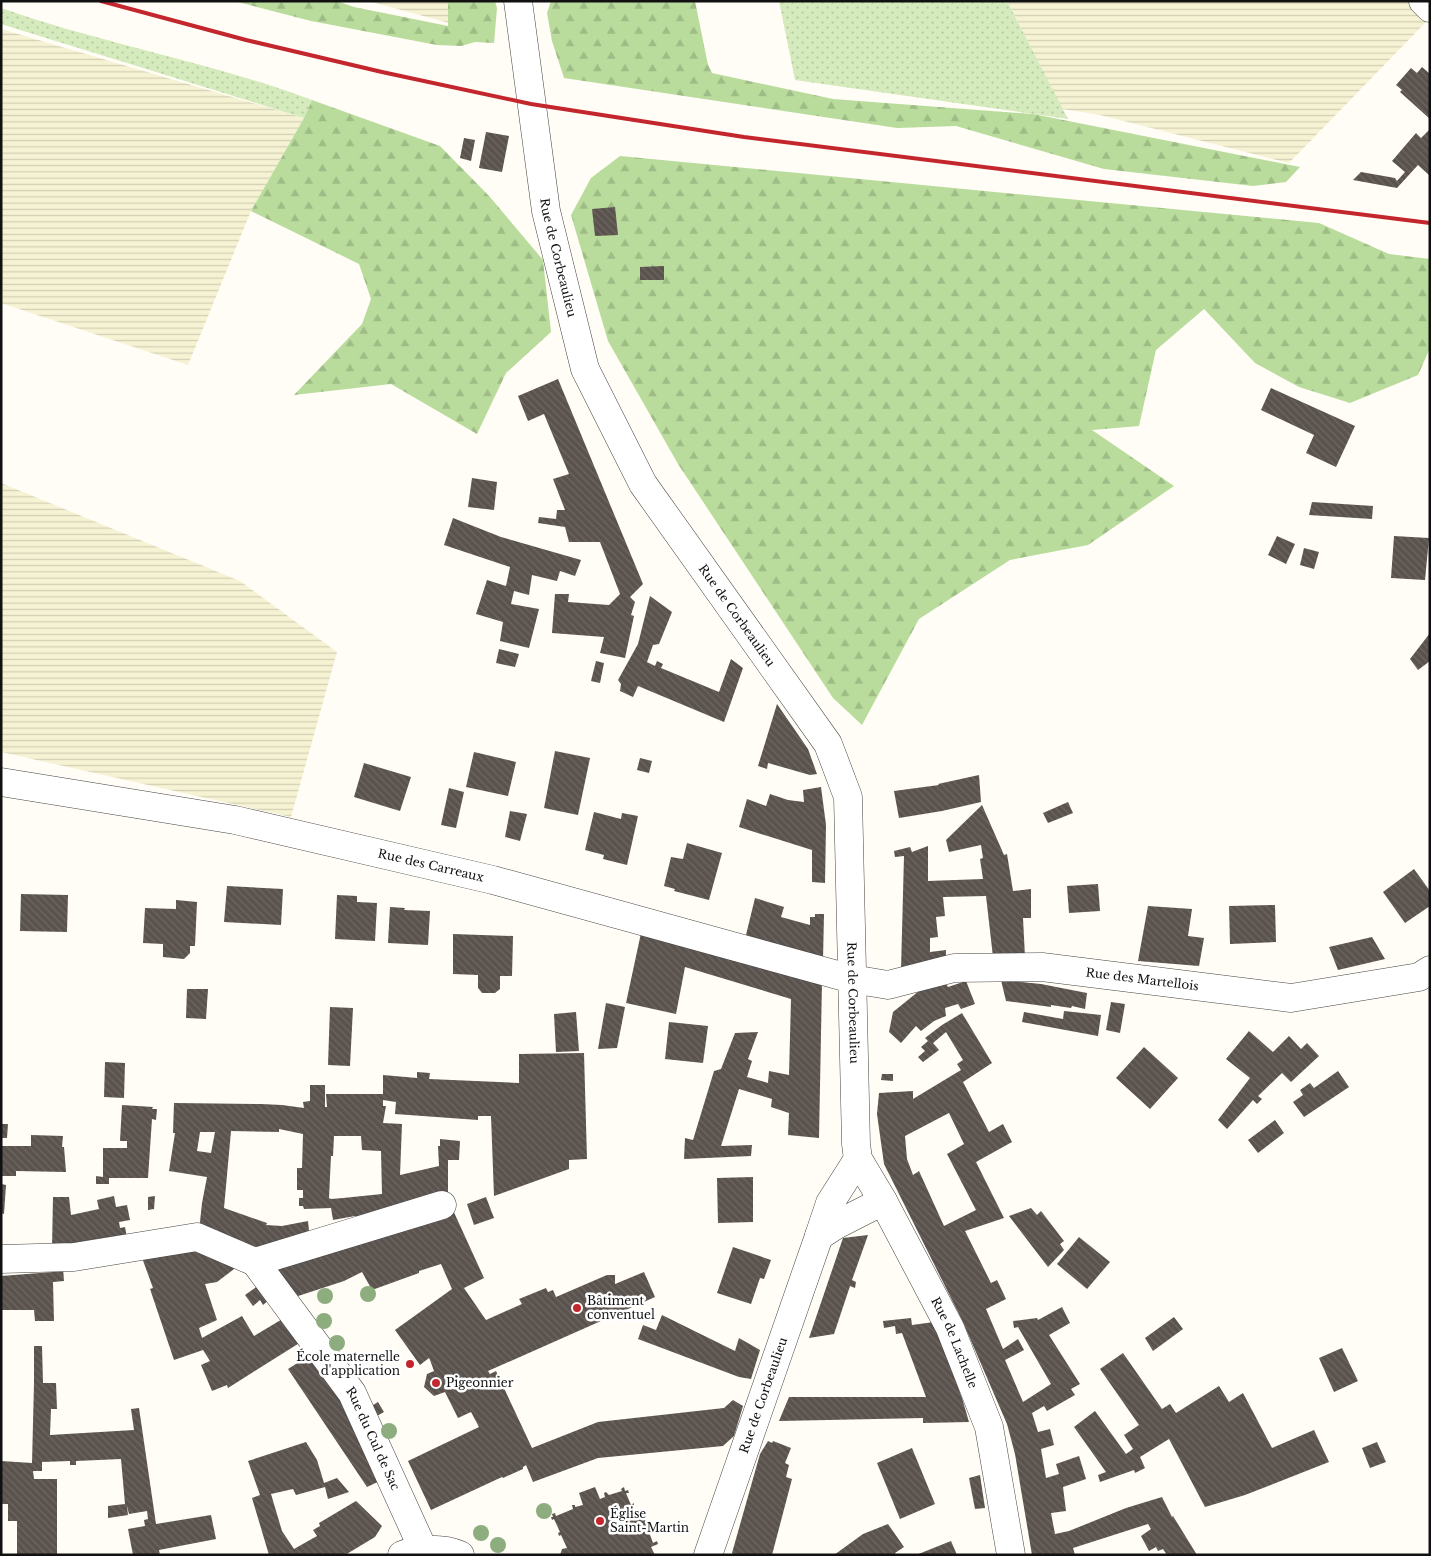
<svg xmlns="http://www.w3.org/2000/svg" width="1431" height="1556" font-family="'Libre Baskerville',serif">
  <defs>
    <pattern id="farmland-rules" width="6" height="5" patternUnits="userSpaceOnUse" patternTransform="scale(1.25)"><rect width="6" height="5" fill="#f6f3d4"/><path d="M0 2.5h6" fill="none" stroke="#d2cfb5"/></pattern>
    <pattern id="grass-dots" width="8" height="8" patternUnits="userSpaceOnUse" patternTransform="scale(1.25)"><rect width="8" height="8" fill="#d5ebbd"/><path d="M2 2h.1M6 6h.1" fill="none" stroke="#b6c8a1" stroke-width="1.8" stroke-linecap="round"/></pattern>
    <pattern id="forest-firs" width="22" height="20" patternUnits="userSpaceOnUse" patternTransform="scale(1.25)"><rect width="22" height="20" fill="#b9dc9c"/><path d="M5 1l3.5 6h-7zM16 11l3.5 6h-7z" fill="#9ebc85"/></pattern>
    <pattern id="building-back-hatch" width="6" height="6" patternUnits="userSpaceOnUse" patternTransform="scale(1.25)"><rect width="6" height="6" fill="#5a524d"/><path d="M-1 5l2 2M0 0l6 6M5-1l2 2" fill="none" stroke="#6d6662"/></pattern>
  </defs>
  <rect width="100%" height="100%" fill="#fffdf5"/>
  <g fill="url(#farmland-rules)">
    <path d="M368,1H448L449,23Z"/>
    <path d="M1007,1H1420L1427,21L1289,163L1100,115L1062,109Z"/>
    <path d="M1,29L304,118L251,211L188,365L1,303Z"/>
    <path d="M1,483L240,581L337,652L291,817L1,752Z"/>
  </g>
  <g fill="url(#grass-dots)">
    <path d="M779,1H1007L1068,119L795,80Z"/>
    <path d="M1,8C103,44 211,62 312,100L304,118L1,24Z"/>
  </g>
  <g fill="url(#forest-firs)">
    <path d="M234,1H337L354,7L448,26V1H495L497,8L494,43L475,42L461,46L437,45L311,21Z"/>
    <path d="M551,1H695L708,65L712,73L833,99L1033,114L1300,167L1286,182L1253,186L1104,169L956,126L897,128L564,78L552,41L547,13Z"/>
    <path d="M312,100L440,146L490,197L543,260L551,332L506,373L477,434L391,384L294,395L362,324L371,299L359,264L251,211L304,118Z"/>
    <path d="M620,156L1319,223L1389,254L1430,259V348L1418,375L1350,403L1299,387L1255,363L1204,309L1156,350L1139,426L1092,430L1174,486L1088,545L1010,560L919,619L862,725L833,698L678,464L608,341L571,215L591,178Z"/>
  </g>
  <g fill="url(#building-back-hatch)" fill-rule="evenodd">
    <path d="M1422,67L1430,74V119L1400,92L1402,90L1396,85L1411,68L1417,73Z"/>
    <path d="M1430,129V176L1418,165L1397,188L1353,180L1361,172L1395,178L1397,181L1405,172L1392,161L1416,133L1421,138Z"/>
    <path d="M486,132L509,136L502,172L479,168Z"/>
    <path d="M464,138L475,140L471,161L460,158Z"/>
    <path d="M615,207L618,235L595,236L592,209Z"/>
    <path d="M664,266V280H640V267Z"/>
    <path d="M558,379L643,584L630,597L635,602L631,615L634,616L625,658L600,653L604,637L552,633L555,594H569L568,602L609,605L620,594L600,542H569L565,527L538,523L539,517L556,519L557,510H565L553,479L569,474L544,414L528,421L518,396Z"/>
    <path d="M1271,388L1355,426L1336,467L1306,453L1314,435L1261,410Z"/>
    <path d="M472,478L497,482L494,510L468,507Z"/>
    <path d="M1312,502L1373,506L1372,519L1309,515Z"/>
    <path d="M453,518L501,537L581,560L575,576L560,571L557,581L532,575L529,595L514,591L511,604L539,609L529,648L500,641L503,622L476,614L487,580L506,586L510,567L444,545Z"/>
    <path d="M1277,536L1295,544L1286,564L1268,555Z"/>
    <path d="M1394,536L1429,538L1425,580L1391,578Z"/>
    <path d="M1304,548L1319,552L1314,569L1300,565Z"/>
    <path d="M650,596L672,612L659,644L653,645L647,662L655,666L657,661L663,664L661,668L719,692L731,659L743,668L724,722L638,686L633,697L620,691L621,684L618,680L638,644Z"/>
    <path d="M1430,633V661L1418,670L1410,659Z"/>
    <path d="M499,649L519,654L515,667L496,663Z"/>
    <path d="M596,661L604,663L600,683L591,681Z"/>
    <path d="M777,704L808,749L817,774L810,775L768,763L767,769L758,766Z"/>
    <path d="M555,751L590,758L578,815L544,808Z"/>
    <path d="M474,752L516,762L508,796L466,787Z"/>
    <path d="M640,758L652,761L649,773L637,770Z"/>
    <path d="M364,763L411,777L400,811L354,797Z"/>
    <path d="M979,775L981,802L942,811L899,818L894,791L939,785L938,784Z"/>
    <path d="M821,787L826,825L825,883L812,882V850L739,827L747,799L766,806L770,794L788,800L804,802L803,790Z"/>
    <path d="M449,788L464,792L456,828L441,825Z"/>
    <path d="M1068,802L1073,813L1048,823L1043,813Z"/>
    <path d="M982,805L1004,855L1007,854L1013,891L1031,889V918H1023L1025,957H993L986,896L943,897L945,916L936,917L938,937L930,938V952L946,950V962L901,970L904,856L895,857L894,851L910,847L912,852L928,846V881L983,879L980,859L983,858L981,845L949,852L946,840Z"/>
    <path d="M510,811L527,814L520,841L505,837Z"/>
    <path d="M594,812L621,819L622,813L638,816L627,865L603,859L604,855L585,850Z"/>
    <path d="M687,843L722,853L709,900L674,891L675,889L664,886L671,857L683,859Z"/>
    <path d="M1414,869L1430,891V906L1405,923L1383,892Z"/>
    <path d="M1098,884L1100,911L1069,913L1067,886Z"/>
    <path d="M227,886L283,889L281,925L224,922Z"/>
    <path d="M21,894L68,895L67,932L20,931Z"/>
    <path d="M337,895L357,896V902L377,903L375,941L335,939Z"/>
    <path d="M755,898L784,907L781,917L810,925V917H815V914H824L823,960L745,939Z"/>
    <path d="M176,900L197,902L195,946H190V953L184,959L163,957V944L143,943L145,908L176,909Z"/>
    <path d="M1275,905L1276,942L1230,944L1229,906Z"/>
    <path d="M1148,906L1192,909L1188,936L1204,938L1199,966L1138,961Z"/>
    <path d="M390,907L405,908L404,910L430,911L428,945L388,943Z"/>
    <path d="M641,933L822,982L819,1138L788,1135L789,1113L771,1107L772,1099L739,1089L721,1146L752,1145L751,1156L684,1159L685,1138L693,1140L714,1071L721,1069L735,1033L758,1032L748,1059L752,1061L747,1077L768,1083L769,1071L789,1075L791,999L685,967L676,1014L626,1003Z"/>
    <path d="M453,934L513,936L512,976H500V989L495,993H482L478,988V975L453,974Z"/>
    <path d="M1372,937L1385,959L1338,970L1329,947Z"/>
    <path d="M1001,980L1041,984L1087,993L1085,1009L1072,1006L1071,1008L1051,1005V1007L1006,1001Z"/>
    <path d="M966,981L975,1004L961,1009L958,1004L945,1008L946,1016L934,1021L921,1031L916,1026L901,1043L889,1032L893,1012L919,991L946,984L948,987Z"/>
    <path d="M187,989H208L206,1019L186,1018Z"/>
    <path d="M1111,1002L1125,1004L1120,1033L1106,1030Z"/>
    <path d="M606,1003L625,1007L617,1048L598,1049Z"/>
    <path d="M330,1007L353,1008L350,1066L328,1065Z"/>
    <path d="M1064,1011L1101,1015L1098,1036L1022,1022L1024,1012L1063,1019Z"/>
    <path d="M576,1012L579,1051L556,1052L554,1014Z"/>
    <path d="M962,1013L992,1063L963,1082L989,1132L1003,1124L1012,1142L976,1162L1004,1218L965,1231L991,1283L997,1280L1006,1299L986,1309L1003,1349L1018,1339L1024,1350L1005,1360L1023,1402L1051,1384L1018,1327L1014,1328L1013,1321L1037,1318L1038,1320L1062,1307L1070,1323L1049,1335L1080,1384L1071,1389L1075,1395L1047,1411L1044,1406L1032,1413L1038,1432L1050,1429L1054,1445L1041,1449L1046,1478L1059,1474L1056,1464L1079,1456L1086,1479L1063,1487L1066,1511L1051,1513L1055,1534L1069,1531L1126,1508L1162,1497L1172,1517L1173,1516L1197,1555H1167L1163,1549L1158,1551L1156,1547L1149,1551L1141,1536L1151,1529L1148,1524L1073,1548L1075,1555H1032L1015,1454L1007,1424L962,1320L884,1164L877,1114L879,1093L913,1091V1099L961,1070L957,1064L963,1060L946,1032L933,1043L939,1050L923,1062L918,1057L925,1051L921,1047L928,1041L925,1038L942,1025ZM949,1113L964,1144L947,1154L976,1210L944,1226L919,1171L913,1175L907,1159L905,1136Z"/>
    <path d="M669,1022L708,1026L703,1063L665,1059Z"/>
    <path d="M1249,1031L1273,1052L1289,1036L1301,1049L1307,1043L1319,1056L1291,1082L1282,1073L1258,1096L1262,1099L1257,1104L1253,1100L1227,1129L1218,1120L1250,1078L1226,1059Z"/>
    <path d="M1144,1047L1178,1078L1150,1109L1116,1078Z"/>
    <path d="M584,1053L587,1159L569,1160V1169L494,1196L491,1116H478V1120L395,1114L396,1102L383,1100V1106H386L383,1123L402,1124L400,1175L439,1166L438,1146H440V1139L460,1141L459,1160H448V1196L360,1223L355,1216L333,1220L331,1208L304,1209L303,1206H299V1198H303V1190H297V1168H302L303,1134L279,1129V1132L231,1131L224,1208L267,1223L266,1225L282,1226L308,1221L310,1241L261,1249L199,1231L202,1203L207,1177L169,1171L175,1133H173L174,1103L261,1104L282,1105L304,1108L303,1102L310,1101V1085H325V1107H327L326,1094H383V1075L417,1078V1072L430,1073L429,1079L519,1083V1054ZM200,1132H215L211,1153L197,1151ZM334,1136H361L362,1150L381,1151L382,1194L343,1198L331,1199L329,1198L331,1156H333Z"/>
    <path d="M105,1062L125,1063L124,1098L104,1097Z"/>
    <path d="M1338,1071L1349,1087L1304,1117L1293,1102L1303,1095L1300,1090L1310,1083L1314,1088Z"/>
    <path d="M882,1074H893V1081L881,1080Z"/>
    <path d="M122,1105L153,1107L152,1109H157L156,1120L152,1119L148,1178H109V1184H96V1176L103,1177V1148H127V1141H120Z"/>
    <path d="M1275,1120L1284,1133L1258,1153L1248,1140Z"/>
    <path d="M1,1124H8L7,1138H1Z"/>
    <path d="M31,1135L63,1136L62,1147H64L66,1172L16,1171V1176H1V1146H31Z"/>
    <path d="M753,1177V1222L718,1223L717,1178Z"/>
    <path d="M1,1184L6,1185L4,1214L1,1213Z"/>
    <path d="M114,1196L116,1207L127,1205L130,1220L119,1222L120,1228L125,1227L127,1238L52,1248L53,1197H69L71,1215L99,1209L97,1200Z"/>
    <path d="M155,1196L154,1209L148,1210V1197Z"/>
    <path d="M486,1197L494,1218L474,1225L467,1204Z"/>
    <path d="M452,1208L484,1278L464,1288L486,1320L522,1304L519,1299L546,1288L548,1292L553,1290L556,1297L607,1275H615V1284L644,1272L655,1297L488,1371L490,1374L496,1371L532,1448L598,1422L724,1408L733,1400L743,1406L734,1436L723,1446L598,1458L533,1482L526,1465L523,1467V1469L503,1478L502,1477L431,1510L408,1461L479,1427L471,1412L458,1418L445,1392L434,1396L424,1387L427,1374L434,1371L430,1360L429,1358L420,1365L395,1330L452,1289L441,1264L419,1271V1273L372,1290L362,1272L344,1281L292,1298L272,1270Z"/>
    <path d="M1031,1208L1037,1215L1041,1211L1064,1241L1060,1244L1064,1250L1048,1267L1009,1216Z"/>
    <path d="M868,1235L852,1280L856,1282L855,1288L850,1286L834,1334L809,1338L843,1238Z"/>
    <path d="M1079,1237L1110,1262L1087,1289L1057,1264Z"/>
    <path d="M733,1247L771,1260L764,1279L760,1278L751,1304L717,1293Z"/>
    <path d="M207,1250L238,1266L217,1282L205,1284L217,1320L199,1328L202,1338L242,1316L254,1336L284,1318L301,1342L228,1388L227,1385L212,1391L201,1365L210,1361L203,1350L174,1360L150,1289L153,1288L141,1255Z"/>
    <path d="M63,1268L64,1281L53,1282L54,1321H35L34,1310H1V1276L53,1272L54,1270Z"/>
    <path d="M259,1285L270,1299L263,1305L260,1300L253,1306L245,1295Z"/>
    <path d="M662,1315L735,1351L739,1338L760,1350L751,1379L739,1377L638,1339L643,1325L656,1330Z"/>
    <path d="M1174,1317L1183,1329L1153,1351L1145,1338Z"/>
    <path d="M911,1318L912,1325L934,1322L962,1398L969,1422L923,1423V1418L779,1421L789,1397H926L902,1333L896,1334L895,1326L884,1328L883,1321Z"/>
    <path d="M34,1346H42L43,1383H56L57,1409H51L50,1435L134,1430L131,1409L139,1408L156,1524L211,1515L216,1539L159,1550L160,1555H133L128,1529L145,1526L144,1520L148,1519L147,1511L129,1514L127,1506L128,1515L108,1518V1506L125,1504L121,1459L76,1461V1465H70V1461L42,1462V1471H33L34,1479H57V1555H17V1521H8V1504H1V1461L32,1463L34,1383Z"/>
    <path d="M1342,1348L1358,1381L1334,1392L1319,1358Z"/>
    <path d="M1123,1353L1162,1409L1170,1404L1176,1413L1219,1386L1229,1402L1243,1393L1272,1448L1314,1430L1329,1462L1245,1495L1205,1507L1169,1439L1140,1457L1145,1468L1135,1473L1134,1470L1100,1482L1098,1475L1106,1472L1074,1427L1095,1411L1126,1454L1133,1449L1124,1435L1139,1425L1100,1369Z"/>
    <path d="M310,1355L333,1387L384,1479L367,1487L288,1369Z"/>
    <path d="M378,1402L384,1412L375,1417L370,1407Z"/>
    <path d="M768,1441L772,1443L773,1441L791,1448L785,1463L789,1465L786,1477L792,1479L772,1555H735L732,1553L760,1454Z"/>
    <path d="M306,1442L317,1460L324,1483L337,1478L349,1492L328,1499L325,1487L296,1495L293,1489L271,1494L282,1531L294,1549L317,1536L313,1530L320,1526L319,1523L356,1501L382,1526L375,1537L345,1555H269L252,1498L260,1495L248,1461Z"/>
    <path d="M1377,1442L1386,1462L1370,1468L1362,1448Z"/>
    <path d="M912,1448L935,1504L900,1519L877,1463Z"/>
    <path d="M980,1475L985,1508L975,1509L969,1478Z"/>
    <path d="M595,1487L600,1499L605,1497L604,1493L606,1492L609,1495L622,1491L621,1489L624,1487L625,1491L628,1490L629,1493H626L631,1505L634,1503V1506L632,1507L636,1517H644L646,1522L649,1521L650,1523L646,1524L653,1543L657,1541L658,1544L651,1547L655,1555H560L562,1549L567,1548L561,1535L559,1536L558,1533L560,1532L554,1519L552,1520L551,1517H553L552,1514L555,1513L556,1516L573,1509L572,1505H575V1507L583,1505L579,1493Z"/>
    <path d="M888,1524L904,1547L895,1553L896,1555H834L863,1534Z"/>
    <path d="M951,1541L957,1555H916Z"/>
  </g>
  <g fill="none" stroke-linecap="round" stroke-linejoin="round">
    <g stroke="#444" stroke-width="29">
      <g id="minor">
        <path id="s1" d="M518,1L546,211L585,369L643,484L828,744L848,797L856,1144L858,1159L883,1201L950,1328L989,1427L1011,1555"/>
        <path d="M1423,1L1430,8"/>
        <path id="s2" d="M1,782L235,820L493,880L852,979L888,985L954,968L1042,967L1291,998L1419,977L1430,970"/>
        <path d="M858,1159L830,1203L819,1236L836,1225L883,1201"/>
        <path id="s3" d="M1,1259L74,1257L197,1237L255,1262L352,1393L423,1549"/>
        <path d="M255,1262L442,1205"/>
        <path d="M402,1555C418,1548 444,1548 460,1555"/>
        <path id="s4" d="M708,1555L819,1236"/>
      </g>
    </g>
    <use href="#minor" stroke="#fff" stroke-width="28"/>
    <path stroke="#c4262e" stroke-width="4" d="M101,1L246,40L382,72L531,104L744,137L1430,223"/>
  </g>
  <g fill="#8dad7f">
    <circle cx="368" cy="1294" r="8"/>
    <circle cx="325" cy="1296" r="8"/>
    <circle cx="324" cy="1321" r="8"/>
    <circle cx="337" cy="1343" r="8"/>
    <circle cx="389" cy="1431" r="8"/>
    <circle cx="544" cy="1511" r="8"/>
    <circle cx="481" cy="1533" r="8"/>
    <circle cx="498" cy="1545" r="8"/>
  </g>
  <g fill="#c4262e" stroke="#fff" stroke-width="2">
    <circle cx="577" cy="1308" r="5"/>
    <circle cx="410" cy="1364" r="5"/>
    <circle cx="436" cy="1383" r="5"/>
    <circle cx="600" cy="1521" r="5"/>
  </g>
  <g text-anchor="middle" stroke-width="5" stroke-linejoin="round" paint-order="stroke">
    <g font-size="12" fill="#111" stroke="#fff">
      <text dy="4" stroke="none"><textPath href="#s1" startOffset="260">Rue de Corbeaulieu</textPath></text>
      <text dy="4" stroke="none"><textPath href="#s1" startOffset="665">Rue de Corbeaulieu</textPath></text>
      <text dy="4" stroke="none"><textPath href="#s2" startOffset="438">Rue des Carreaux</textPath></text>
      <text dy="4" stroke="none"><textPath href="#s2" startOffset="1168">Rue des Martellois</textPath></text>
      <text dy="4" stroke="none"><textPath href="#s1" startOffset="1085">Rue de Corbeaulieu</textPath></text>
      <text dy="4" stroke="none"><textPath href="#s1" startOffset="1449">Rue de Lachelle</textPath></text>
      <text dy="4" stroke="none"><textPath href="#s4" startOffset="169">Rue de Corbeaulieu</textPath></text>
      <text dy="4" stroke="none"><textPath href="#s3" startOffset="474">Rue du Cul de Sac</textPath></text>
    </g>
    <g font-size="12" fill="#111" stroke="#fff" text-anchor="start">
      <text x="587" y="1305">Bâtiment<tspan x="587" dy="14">conventuel</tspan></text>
      <text x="400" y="1361" text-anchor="end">École maternelle<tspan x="400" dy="14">d'application</tspan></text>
      <text x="446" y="1387">Pigeonnier</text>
      <text x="610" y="1518">Église<tspan x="610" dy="14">Saint-Martin</tspan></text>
    </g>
  </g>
  <rect width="1431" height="1556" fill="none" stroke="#111111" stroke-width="5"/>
</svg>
